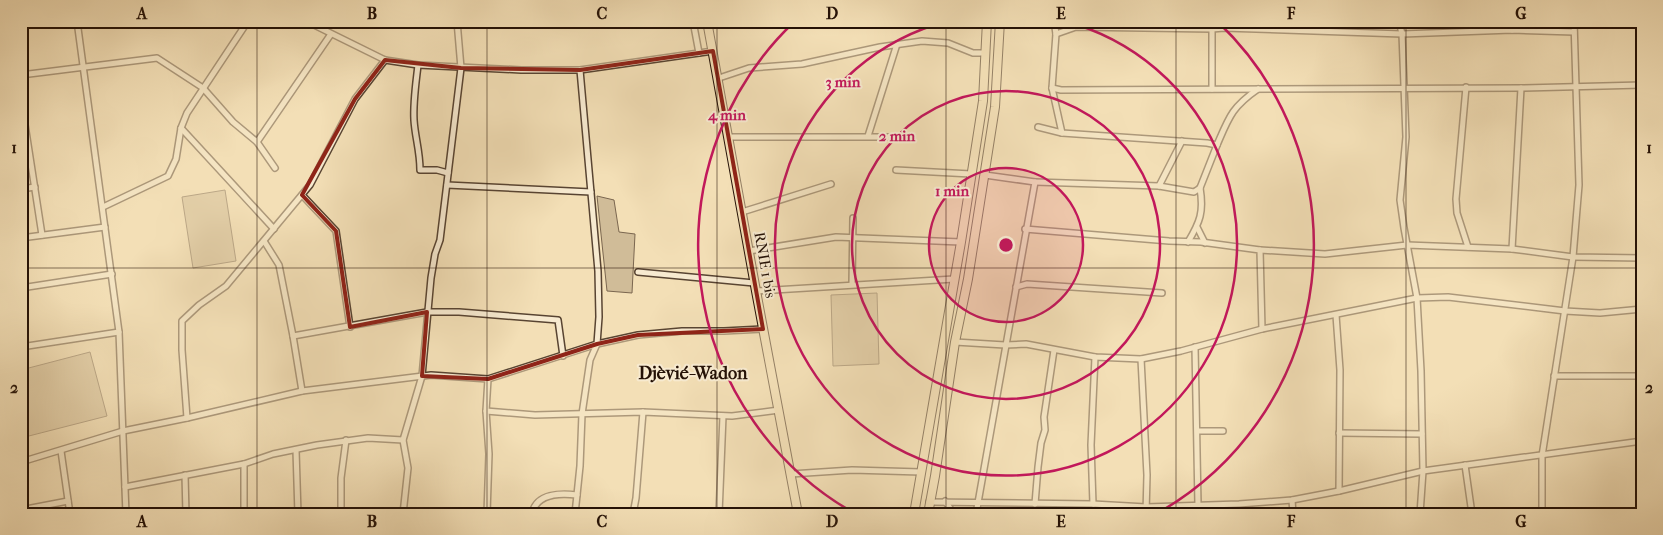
<svg xmlns="http://www.w3.org/2000/svg" width="1663" height="535" font-family="'IM FELL French Canon',serif">
  <rect width="100%" height="100%" fill="#f3dfb6"/>
  <filter id="stains"><feTurbulence type="fractalNoise" baseFrequency=".004" numOctaves="4"/><feColorMatrix values="0 0 0 0 .2 0 0 0 0 .09 0 0 0 0 .02 0 0 0 .5 -.17"/></filter>
  <radialGradient id="worn" r=".72"><stop offset=".6" stop-color="#630" stop-opacity="0"/><stop offset="1" stop-color="#630" stop-opacity=".3"/></radialGradient>
  <g fill="#d0bc98" stroke="#7a664f">
    <path d="M225,190L236,261L193,268L182,197Z"/>
    <path d="M597,196L614,200L619,232L635,234L632,293L607,291Z"/>
    <path d="M877,293L879,364L833,366L831,295Z"/>
    <path d="M90,352L107,416L21,438V370Z"/>
  </g>
  <g fill="none" stroke-linecap="round" stroke-linejoin="round">
    <g stroke="#584432" stroke-width="8">
      <g id="street">
        <path d="M77,21L119,332L126,514"/>
        <path d="M306,21L385,60L418,65L521,70H580L713,51"/>
        <path d="M530,21L553,23L582,21"/>
        <path d="M693,21L699,53"/>
        <path d="M1054,21L1056,34L1052,88L1062,133"/>
        <path d="M1399,21L1402,34L1406,137L1400,200L1404,228L1417,298L1421,371L1423,471L1420,514"/>
        <path d="M1511,21L1512,30"/>
        <path d="M1212,29V89"/>
        <path d="M1056,34L1076,27L1212,29L1224,28L1402,34L1512,30L1574,32"/>
        <path d="M418,65C416,83 413,102 414,120C415,137 420,151 420,170H437L448,173"/>
        <path d="M21,75L157,58L203,88L233,122L257,142L275,168"/>
        <path d="M719,78L749,68L802,64L880,47L922,41L948,43L973,53H986"/>
        <path d="M1466,87L1456,199L1457,213L1468,247"/>
        <path d="M1052,88L1061,90L1521,88L1642,85"/>
        <path d="M21,99L42,235"/>
        <path d="M1038,127L1062,133L1207,143L1217,145C1229,117 1232,107 1258,89"/>
        <path d="M181,128L274,229"/>
        <path d="M868,136L897,44"/>
        <path d="M729,137H912"/>
        <path d="M257,142L331,34"/>
        <path d="M896,170L971,174"/>
        <path d="M1035,182L1159,186L1194,192L1200,188L1217,145"/>
        <path d="M447,185L591,192"/>
        <path d="M1159,186L1182,141"/>
        <path d="M21,189L35,187"/>
        <path d="M302,195L336,231L350,327"/>
        <path d="M103,207L168,176L176,159L181,128L187,113L248,21"/>
        <path d="M742,212L831,184"/>
        <path d="M1197,227L1205,243"/>
        <path d="M1025,229L1169,241L1201,242L1260,250L1262,329"/>
        <path d="M21,238L105,227"/>
        <path d="M264,241L279,265L293,336L302,391"/>
        <path d="M1188,242C1200,222 1204,212 1200,188"/>
        <path d="M1512,249L1521,88"/>
        <path d="M1260,250L1325,254L1407,245L1512,249L1573,257L1642,258"/>
        <path d="M749,251L836,237L961,242"/>
        <path d="M1639,258L1642,230"/>
        <path d="M638,272L754,283"/>
        <path d="M852,284L853,218"/>
        <path d="M1016,287L1027,284L1162,293"/>
        <path d="M21,288L112,274"/>
        <path d="M756,291L954,279"/>
        <path d="M1336,315L1340,370L1339,491"/>
        <path d="M293,336L427,312H459L558,320L563,356"/>
        <path d="M955,342L1005,345L1026,344L1095,357L1141,359L1181,351L1262,329L1417,298L1448,297L1565,311L1600,313L1642,309"/>
        <path d="M21,347L119,332"/>
        <path d="M1195,347L1198,505"/>
        <path d="M1141,359L1147,475L1146,514"/>
        <path d="M1554,376H1642"/>
        <path d="M486,411L535,415L643,412L732,416L779,410"/>
        <path d="M187,418L182,350V321L199,305L226,286L310,185L355,99L385,60"/>
        <path d="M1198,431H1223"/>
        <path d="M1339,433L1422,434"/>
        <path d="M296,450L298,514"/>
        <path d="M61,451L70,514"/>
        <path d="M21,462L123,431L187,418L302,391L431,375L488,379L597,344L638,335L682,331H724L763,329"/>
        <path d="M1465,465L1472,514"/>
        <path d="M791,474L852,470L921,472"/>
        <path d="M185,475L186,514"/>
        <path d="M125,487L244,464L273,454L317,445L368,438L403,440"/>
        <path d="M1292,500L1293,514"/>
        <path d="M945,501L954,514"/>
        <path d="M929,502L1093,504L1146,507L1239,504L1292,500L1339,491L1423,471L1642,441"/>
        <path d="M1035,504L1038,467L1041,443L1045,430L1044,417L1054,350"/>
        <path d="M1093,504L1091,445L1095,357"/>
        <path d="M21,510L68,501"/>
        <path d="M244,514V464"/>
        <path d="M341,514V478L346,440"/>
        <path d="M403,514L408,468L403,440L422,376L431,278L435,254L440,240L461,68L457,21"/>
        <path d="M487,514L489,454L486,411L488,379"/>
        <path d="M532,514C536,493 561,493 577,495"/>
        <path d="M575,514L580,466L582,414L590,360L597,344L599,317L598,271L580,70"/>
        <path d="M633,514L636,498L643,412"/>
        <path d="M719,514L723,416"/>
        <path d="M976,514L1035,182L985,175"/>
        <path d="M1542,514V456L1573,257L1579,185L1574,21"/>
      </g>
    </g>
    <g stroke="#241106" stroke-width="10">
      <g id="primary">
        <path d="M707,21L756,291L798,514"/>
        <path d="M914,514L961,242L983,101L987,21"/>
        <path d="M928,514L935,476L955,342L968,279L995,107L1000,21"/>
      </g>
    </g>
    <use href="#street" stroke="#f7ead0" stroke-width="5"/>
    <use href="#primary" stroke="#f3dfb6" stroke-width="8"/>
  </g>
  <path d="M0 0H1663V535H0ZM713,51L763,329L638,335L597,344L488,379L422,376L427,312L350,327L336,231L302,195L355,99L385,60L461,68L580,70Z" fill="#f3dfb6" fill-opacity=".55" fill-rule="evenodd"/>
  <path fill="none" stroke="#8f2418" stroke-width="4" stroke-linejoin="round" d="M713,51L763,329L638,335L597,344L488,379L422,376L427,312L350,327L336,231L302,195L355,99L385,60L461,68L580,70Z"/>
  <path fill="none" stroke="#241106" stroke-width="1" stroke-opacity="0.55" d="M257,21V514M487,21V514M717,21V514M946,21V514M1176,21V514M1406,21V514M21,268H1642"/>
  <circle cx="1006" cy="245" r="77" fill="#c2185b" fill-opacity=".12"/>
  <g fill="none" stroke="#c2185b" stroke-width="2.5">
    <circle cx="1006" cy="245" r="77"/>
    <circle cx="1006" cy="245" r="154"/>
    <path d="M1064 21A231 231 0 1 1 948 21"/>
    <path d="M854 513A308 308 0 0 1 794 22M1218 22A308 308 0 0 1 1158 513"/>
  </g>
  <g text-anchor="middle" stroke-width="4" stroke-linejoin="round" paint-order="stroke">
    <g font-size="15" fill="#241106" stroke="#f7ead0">
      <text transform="translate(765 265) rotate(80)" y="5">RNIE 1 bis</text>
    </g>
    <g font-size="18" font-weight="bold" fill="#241106" stroke="#f7ead0">
      <text x="693" y="379">Djèvié-Wadon</text>
    </g>
  </g>
  <circle cx="1006" cy="245" r="8" fill="#c2185b" stroke="#f7ead0" stroke-width="2.5"/>
  <g font-size="15" text-anchor="middle" font-weight="bold" fill="#c2185b" stroke="#f7ead0" stroke-width="4" stroke-linejoin="round" paint-order="stroke">
    <text x="843" y="87">3 min</text>
    <text x="727" y="120">4 min</text>
    <text x="897" y="141">2 min</text>
    <text x="952" y="196">1 min</text>
  </g>
  <rect width="1663" height="535" fill="none" stroke="#f3dfb6" stroke-width="55"/>
  <rect x="28" y="28" width="1608" height="480" fill="none" stroke="#241106" stroke-width="2"/>
  <g font-size="16" text-anchor="middle" font-weight="bold" fill="#241106">
    <text x="142" y="19">A</text>
    <text x="372" y="19">B</text>
    <text x="602" y="19">C</text>
    <text x="832" y="19">D</text>
    <text x="1061" y="19">E</text>
    <text x="1291" y="19">F</text>
    <text x="1521" y="19">G</text>
    <text x="14" y="153">1</text>
    <text x="1649" y="153">1</text>
    <text x="14" y="393">2</text>
    <text x="1649" y="393">2</text>
    <text x="142" y="527">A</text>
    <text x="372" y="527">B</text>
    <text x="602" y="527">C</text>
    <text x="832" y="527">D</text>
    <text x="1061" y="527">E</text>
    <text x="1291" y="527">F</text>
    <text x="1521" y="527">G</text>
  </g>
  <rect width="100%" height="100%" filter="url(#stains)"/>
  <rect width="100%" height="100%" fill="url(#worn)"/>
</svg>
